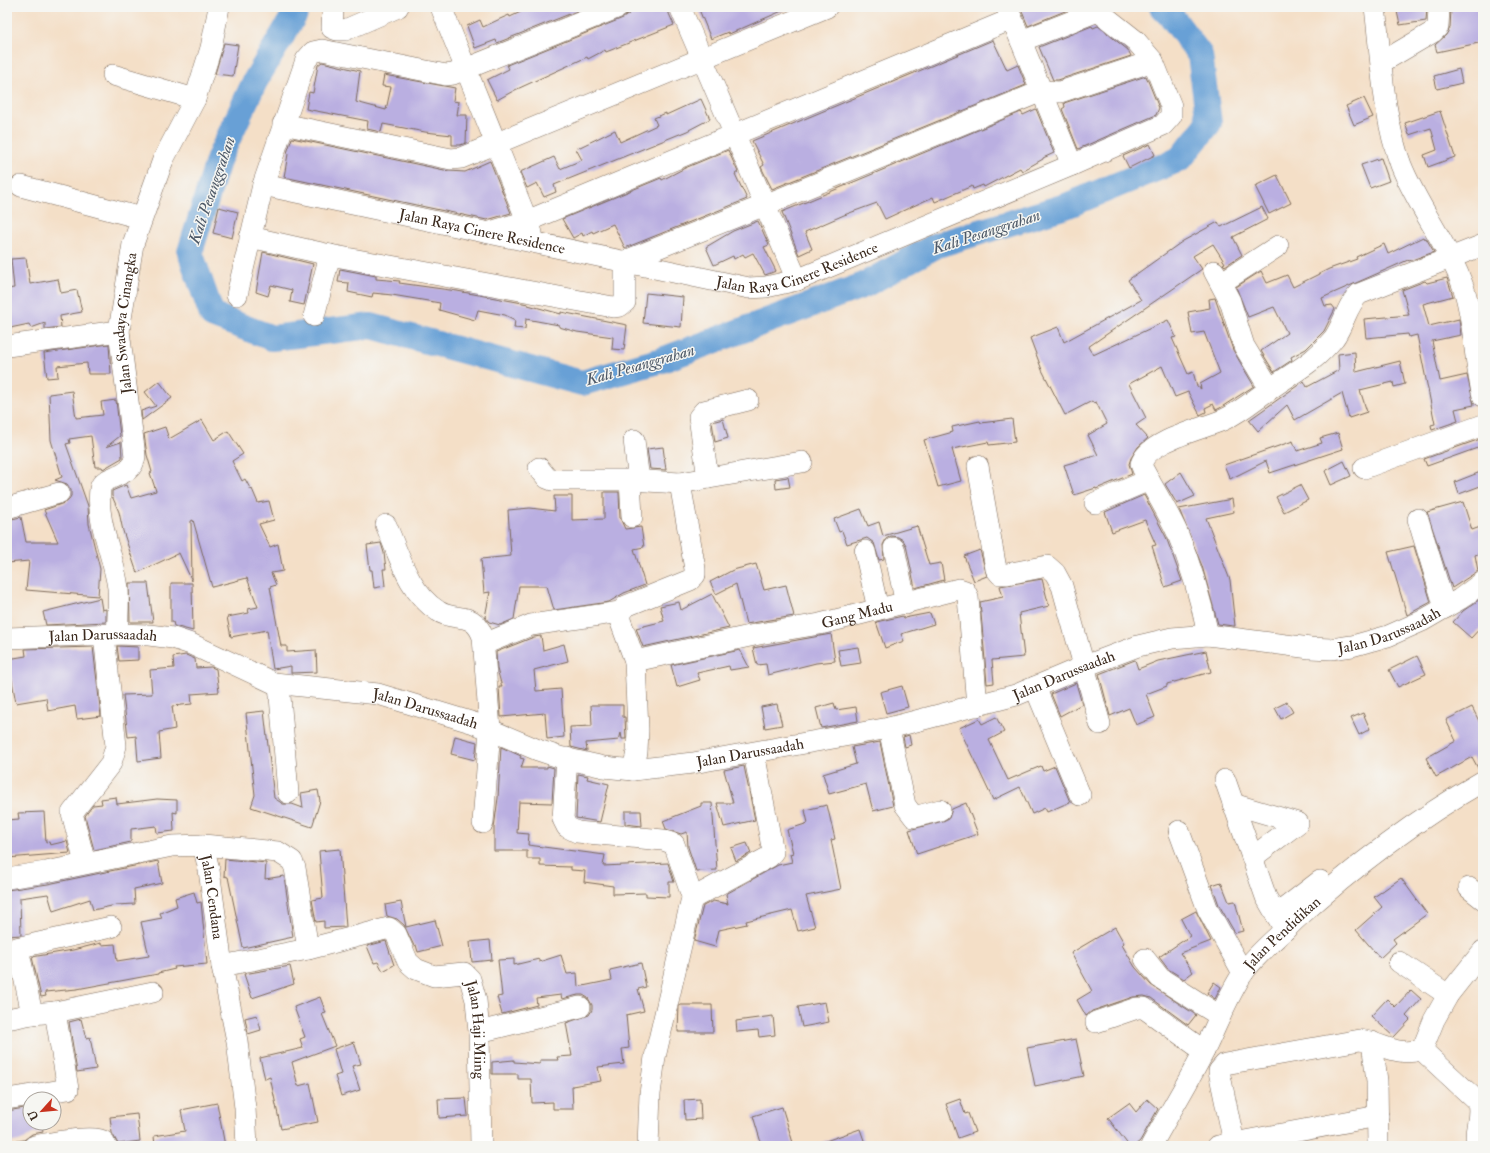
<svg xmlns="http://www.w3.org/2000/svg" width="1490" height="1153" font-family="'IM FELL Double Pica',serif">
  <rect width="100%" height="100%" fill="#f6f6f2"/>
  <filter id="ink" filterUnits="userSpaceOnUse"><feTurbulence type="fractalNoise" baseFrequency=".025" numOctaves="2"/><feDisplacementMap in="SourceGraphic" scale="8" xChannelSelector="R" yChannelSelector="G"/><feConvolveMatrix kernelMatrix="1 2 1 2 8 2 1 2 1" color-interpolation-filters="sRGB"/></filter>
  <filter id="wash" filterUnits="userSpaceOnUse"><feTurbulence type="fractalNoise" baseFrequency=".012" numOctaves="4" result="noise"/><feDisplacementMap in="SourceGraphic" scale="16" xChannelSelector="R" yChannelSelector="G"/><feGaussianBlur stdDeviation="0.9" result="paint"/><feColorMatrix in="noise" values="0 0 0 0 0 0 0 0 0 0 0 0 0 0 0 0 0 1.4 0 .05"/><feComposite in="paint" operator="in"/></filter>
  <g filter="url(#wash)">
    <rect width="100%" height="100%" fill="#f4dfc7"/>
    <g fill="none" stroke-linecap="round" stroke-linejoin="round">
      <path stroke="#67a0d6" stroke-width="26" d="M297,7L295,14L255,81L219,158L190,252L212,315L272,338L371,326L582,383L662,360L864,285L937,245L1066,206L1180,159L1209,123L1200,55L1172,17L1162,7"/>
    </g>
    <g id="blocks">
      <g fill="#baafe1">
        <path d="M531,7H587L497,43L496,40L475,48L467,26L480,20L483,27L500,19L509,15L510,17Z"/>
        <path d="M631,7H666L674,25L606,52L605,50L588,59L587,57L515,90L497,100L487,80L509,69L507,65L623,18L629,14Z"/>
        <path d="M698,7H791L729,34L728,32L711,39Z"/>
        <path d="M1020,7H1075L1028,26Z"/>
        <path d="M1396,7H1427L1426,21L1400,25Z"/>
        <path d="M1457,7H1483V19L1481,20L1483,42L1437,52L1435,45L1446,35L1450,28L1451,9Z"/>
        <path d="M1092,26L1093,28L1098,26L1128,50L1131,56L1058,80H1053L1039,47Z"/>
        <path d="M993,40L1007,70L1018,65L1026,85L772,189L761,167L764,165L752,141Z"/>
        <path d="M224,43L238,45L233,76L215,74Z"/>
        <path d="M322,62L360,71L356,102L386,110L391,87L382,86L384,75L455,88L453,101L459,102L457,115H467L466,143L460,145H452V135L425,132L383,124L381,132L367,129L368,121L306,109L309,92L313,93L318,65Z"/>
        <path d="M1459,69L1462,83L1437,89L1434,76Z"/>
        <path d="M1146,76L1159,108L1156,115L1078,149L1062,109L1065,107L1064,103Z"/>
        <path d="M1364,98L1373,117L1354,125L1346,106Z"/>
        <path d="M701,99L710,119L687,131L554,185L556,192L544,197L537,183L527,188L520,172L554,157L560,169L582,160L576,149L615,130L620,142L657,125L654,118L666,113V115Z"/>
        <path d="M1036,109L1054,153L1043,158V159L1022,171L1020,168L984,187L983,185L973,189L972,186L935,202L933,197L885,219L877,203L844,215L805,232L812,249L799,255L782,212L1021,112L1023,115Z"/>
        <path d="M1440,111L1455,157L1428,167L1424,155L1437,150L1431,128L1409,135L1405,123Z"/>
        <path d="M292,138L449,171L465,172L490,161L511,213L487,220L284,177L288,154L287,153Z"/>
        <path d="M1150,144L1155,155L1129,168L1123,156Z"/>
        <path d="M728,150L738,172L735,174L747,199L625,248L613,224L593,233L592,231L583,236L582,233L573,238L562,219L661,178L662,180L685,168Z"/>
        <path d="M1381,158L1389,181L1370,188L1361,165Z"/>
        <path d="M1277,175L1291,203L1269,214L1255,186Z"/>
        <path d="M219,207L238,212L232,238L213,233Z"/>
        <path d="M1262,207L1268,219L1233,237L1242,255L1225,266L1223,264L1225,263L1213,244L1193,256L1202,269L1088,347L1093,355L1168,320L1176,337L1172,338L1188,374L1193,372L1197,386L1201,389L1200,384L1220,373L1204,332L1192,334L1188,312L1210,308L1209,299L1215,298L1233,350L1254,386L1220,408L1216,410L1213,404L1205,408L1206,412L1200,415L1188,392L1175,397L1162,366L1129,384L1146,418L1136,425L1148,438L1138,447L1131,458L1129,464L1132,474L1096,489V488L1074,495L1064,465L1098,455L1088,435L1107,424L1096,402L1093,403L1092,401L1065,415L1042,370L1030,338L1058,327L1064,342L1141,300L1128,280L1183,241L1218,222L1221,227Z"/>
        <path d="M758,221L769,245L764,247L776,271L765,275L753,253L745,257L743,254L734,259L733,256L714,265L706,247L733,231Z"/>
        <path d="M1423,237L1424,239L1426,238L1434,252L1409,261L1408,260L1322,298L1325,306L1332,305L1335,309L1324,331L1306,349L1291,357L1292,360L1274,372L1261,351L1287,333L1274,307L1248,317L1236,287L1261,271L1267,283L1287,275L1293,287L1329,269L1357,259L1356,257L1384,244L1388,254Z"/>
        <path d="M263,252L313,264L304,305L290,302L292,290L271,285L268,296L256,292Z"/>
        <path d="M26,258L30,284L58,279L61,293L77,290L82,312L60,316L61,327L45,329V323L31,328L29,324L10,328L7,316V289L14,288L11,259Z"/>
        <path d="M340,269L376,276V279L400,281L399,283L457,291L528,304V305L561,314V312L627,325L624,350L612,349L613,337L577,332L559,327V325L526,319L525,329L514,328L515,320L505,315L478,310L475,320L439,310L440,303L392,295L373,293L372,297L348,292L349,283L338,282Z"/>
        <path d="M1447,278L1453,296L1423,304L1429,326L1459,319L1461,335L1432,341L1440,381L1467,375L1474,405L1455,409L1458,421L1432,430L1431,425L1435,424L1417,335L1409,337L1408,334L1366,338L1364,319L1409,315L1402,290L1425,281L1427,283Z"/>
        <path d="M646,293L683,297L681,327L643,323Z"/>
        <path d="M109,344L111,374H88L87,363L57,366L58,377L47,378L44,353Z"/>
        <path d="M1355,352L1356,372L1400,361L1405,384L1394,387L1393,382L1360,390L1367,412L1349,418L1342,393L1295,420L1287,405L1258,431L1249,420L1304,381L1307,387L1339,370L1338,354Z"/>
        <path d="M159,381L172,398L142,420L141,411L156,406L145,392Z"/>
        <path d="M72,391L76,418L103,415L101,402L116,400L120,436L106,447L121,442L122,458L103,469L102,467H95L91,436L69,439L70,443L66,444L88,506L89,524L100,569L98,596L26,590L29,561L7,563V520L21,517L26,542H58L44,510L67,502L71,496V490L67,484L55,480L62,477L51,440L49,394Z"/>
        <path d="M723,419L728,438L715,442L712,422Z"/>
        <path d="M1012,419L1015,442L989,445L988,442L952,449L961,481L938,487L924,440L953,432L952,427L980,421L981,423Z"/>
        <path d="M202,420L214,440L228,431L243,454L232,461L242,481L245,479L251,490L252,489L258,503L269,501L274,520L259,524L270,547L278,544L283,571L271,573L276,585L270,587L281,646H287V652L316,650L317,672L291,673V666L273,669L267,630L231,637L227,617L249,613L248,609L258,607L247,578L212,587L193,520L191,521L192,581L179,553L137,573L123,531L119,512L112,496V491L126,485L131,498L156,491L150,473L152,472L147,455L144,434L165,427L169,439Z"/>
        <path d="M1338,433L1343,449L1270,473L1266,461L1230,479L1224,465L1293,441L1297,451L1322,443L1320,438Z"/>
        <path d="M1483,438V446L1427,466L1424,459Z"/>
        <path d="M663,447L666,470L650,469L647,449Z"/>
        <path d="M1344,461L1351,476L1331,485L1325,471Z"/>
        <path d="M1483,471V485L1459,494L1455,482Z"/>
        <path d="M1181,472L1195,496L1177,504L1165,484Z"/>
        <path d="M788,477L790,487L776,489L775,479Z"/>
        <path d="M1300,485L1308,500L1284,512L1276,497Z"/>
        <path d="M604,492H619L620,518L625,529L641,527L644,547L634,549L645,585L624,593L609,602L554,610L547,586H519L514,619L500,625L489,622L485,617L490,592L484,593L481,559L511,556L508,510L530,508L555,511L554,496H572V520L604,519Z"/>
        <path d="M1144,495L1166,537L1182,581L1165,587L1152,546L1156,545L1145,520L1112,532L1105,512Z"/>
        <path d="M1232,499L1234,512L1206,518L1230,580L1235,626H1233L1218,624L1202,566L1179,509Z"/>
        <path d="M1463,502L1472,530L1483,526V552L1475,555L1478,571L1452,588L1427,512Z"/>
        <path d="M861,509L868,526L879,522L883,536L917,526L929,565L941,563L944,580L915,588L906,545L903,540L898,537L891,536L886,539L883,545L884,559L879,560L874,543L867,538L847,544L842,531L839,532L834,519Z"/>
        <path d="M381,543L384,553L386,569H383L385,586L374,588L372,570H370L367,545Z"/>
        <path d="M1414,546L1431,602L1407,615L1388,552Z"/>
        <path d="M980,550L987,576L974,581L964,556Z"/>
        <path d="M756,564L764,590L786,585L794,616L746,624L736,584L716,594L710,582L733,570Z"/>
        <path d="M1042,579L1049,606L1019,613L1024,657L992,660L994,683L987,684L980,602L1003,597L1000,586Z"/>
        <path d="M129,583H148L153,622H130Z"/>
        <path d="M171,583H192L193,631L174,626L173,622H171Z"/>
        <path d="M712,594L729,628L643,647L636,628L664,621L660,606L679,602L681,610Z"/>
        <path d="M1483,597V625L1471,638L1453,622L1463,611Z"/>
        <path d="M100,598L102,610L106,609V622L46,625L43,612Z"/>
        <path d="M930,613L934,624L901,634L904,641L885,648L876,622L903,616L904,618Z"/>
        <path d="M831,634L835,661L816,663L768,675L766,664L757,665L753,648Z"/>
        <path d="M541,636L543,650L564,644L568,661L534,670L536,691L561,689L564,737L547,739L545,713L501,717L499,687H502L497,669L496,652L534,637Z"/>
        <path d="M117,646L138,647V660L119,661Z"/>
        <path d="M93,647L101,716L77,719L75,706L48,711L46,698L16,703L8,659L26,656L25,649Z"/>
        <path d="M858,647L861,663L841,666L838,650Z"/>
        <path d="M740,650L749,667L730,670L729,666L697,673L700,680L677,687L671,665Z"/>
        <path d="M1206,651L1211,672L1167,684V686L1146,694L1155,717L1136,725L1129,708L1110,716L1099,674L1135,660L1138,669L1158,661Z"/>
        <path d="M186,655L195,659L196,668L211,667L216,669L219,692L191,694L192,704L172,706L175,729L159,732L161,758L138,761L136,736L128,737L123,695L152,694L150,670L174,668L173,657Z"/>
        <path d="M1417,656L1426,674L1398,687L1389,670Z"/>
        <path d="M1076,683L1082,704L1060,716L1051,694Z"/>
        <path d="M902,686L908,707L886,713L880,692Z"/>
        <path d="M1287,702L1293,712L1281,719L1275,708Z"/>
        <path d="M834,703L836,710L856,707L858,721L821,728L816,708Z"/>
        <path d="M777,704L782,725L765,728L761,707Z"/>
        <path d="M591,705H623V717H625L626,739H622L621,733L619,740L586,743L587,751L571,747L570,727L592,726Z"/>
        <path d="M1472,707L1483,729V769L1479,770L1472,757L1436,777L1426,758L1456,741L1446,720Z"/>
        <path d="M264,711L274,798L283,804H292L303,808L301,793L318,790L320,801L312,827L251,807L255,795L246,713Z"/>
        <path d="M1363,713L1370,729L1359,735L1351,718Z"/>
        <path d="M996,717L1004,732L989,740L1008,780L1041,766L1043,771L1055,766L1070,802L1047,812L1045,808L1032,814L1020,787L993,800L959,728L979,719L982,724Z"/>
        <path d="M909,735L911,745L905,747L903,737Z"/>
        <path d="M455,736L477,742L475,760L451,754Z"/>
        <path d="M880,742L893,806L873,811L866,784L829,794L823,774L856,764L852,747Z"/>
        <path d="M501,747L521,756L520,758L524,759L521,768H547V766L554,768L552,803L519,802L517,833L529,834L528,845L605,855L603,866L668,863L674,882H669V897L646,896V893L613,894V886L584,882L585,871L571,870V867L540,866V859H527V851H494V828L498,798Z"/>
        <path d="M744,766L755,820L724,827L717,803H733L724,770Z"/>
        <path d="M578,774L588,776L587,779L609,784L600,822L576,818Z"/>
        <path d="M116,797L117,804L157,799L177,800V813L173,812L174,831L157,833L156,826L131,829V842L94,850L85,816L93,805L102,804L101,799Z"/>
        <path d="M701,803H712L717,870L696,871L688,847L687,832L681,834L666,829L663,821L701,806Z"/>
        <path d="M966,803L978,834L917,854L909,830L943,821L949,818L952,809Z"/>
        <path d="M827,805L835,839L831,840L841,889L806,896L815,927L798,931L792,910L746,921L747,924L719,930L715,947L694,941L703,906L713,901L728,904L726,894L778,865L792,862L790,854L793,853L787,830L808,823L805,810Z"/>
        <path d="M625,811H641L642,826L625,824Z"/>
        <path d="M44,812L46,843L49,842L50,845L67,841L70,853L7,858V820L19,819L18,813Z"/>
        <path d="M747,843L751,853L736,861L731,848Z"/>
        <path d="M340,849L346,927L324,928V921L316,922L312,900L323,898L319,851Z"/>
        <path d="M225,859L266,863L265,879L284,876L293,937L243,948L228,877L224,876Z"/>
        <path d="M158,861L162,883L134,889L135,904L116,905L93,910L90,899L53,911L48,894L20,898L21,935L7,936V890L48,884Z"/>
        <path d="M1401,878L1427,914L1393,939L1396,943L1380,958L1356,930L1382,907L1374,897Z"/>
        <path d="M1221,882L1229,902L1235,901L1243,931L1235,933L1219,905L1212,885Z"/>
        <path d="M194,892L197,903L201,902L207,964L174,967L175,969L158,973V974L77,989L45,992L46,996L41,997L32,957L73,950L101,943V945L115,944L117,961L149,956L141,922L162,918L160,913L177,906L175,898Z"/>
        <path d="M401,902L406,927L435,920L442,946L418,952L416,945L414,946L404,925L397,919L387,916L385,905Z"/>
        <path d="M1196,911L1211,941L1180,953L1193,972L1184,979L1168,969L1159,957L1190,936L1181,919Z"/>
        <path d="M1115,927L1124,943L1122,945L1135,967L1151,985L1196,1015L1188,1025L1151,998L1144,996L1133,997L1092,1011L1086,1016L1077,1000L1092,991L1071,953Z"/>
        <path d="M490,940L492,960L472,962L470,942Z"/>
        <path d="M386,941L394,965L383,971L378,962L374,963L367,946Z"/>
        <path d="M561,955L567,974L577,973L578,987L612,980L610,970L641,963L646,987L638,989L644,1011L626,1015L629,1048L622,1049L624,1064L598,1067L601,1081L572,1086L573,1109H553V1102L532,1103L531,1079H518V1074H492V1062L514,1060V1062L540,1064V1060H558L557,1057L572,1056L566,1023L589,1015L592,1010V1005L588,998L583,995H578L562,999L561,995L536,998L537,1005L502,1014L497,997L502,996L498,960L514,959V965L539,959V962Z"/>
        <path d="M290,966L294,984L252,998L244,974Z"/>
        <path d="M1214,982L1221,987L1215,999L1207,993Z"/>
        <path d="M1411,990L1421,999L1406,1016L1410,1020L1394,1037L1371,1016L1387,999L1395,1007Z"/>
        <path d="M320,997L326,1013L322,1014L335,1046L292,1062L298,1086L310,1083L318,1122L281,1129L270,1077L265,1079L260,1058L303,1048L300,1039L305,1037L294,1007Z"/>
        <path d="M825,1002L829,1022L802,1027L798,1007Z"/>
        <path d="M679,1005H712L713,1032H678Z"/>
        <path d="M257,1015L261,1030L248,1034L245,1018Z"/>
        <path d="M773,1016L775,1035L759,1037L758,1030L737,1032L736,1021Z"/>
        <path d="M81,1019L86,1038L90,1037L96,1069L77,1072L69,1022Z"/>
        <path d="M1076,1039L1084,1076L1035,1086L1027,1048Z"/>
        <path d="M354,1042L361,1064L352,1066L360,1090L341,1096L335,1076L341,1074L334,1049Z"/>
        <path d="M466,1098L468,1116L439,1118L438,1099Z"/>
        <path d="M700,1099L701,1119L685,1120L684,1100Z"/>
        <path d="M960,1099L965,1114L968,1113L975,1132L958,1138L946,1104Z"/>
        <path d="M1147,1099L1158,1109L1140,1141L1134,1146H1129L1108,1118L1129,1103L1136,1112Z"/>
        <path d="M217,1103L225,1146H155L154,1136L185,1131L181,1110Z"/>
        <path d="M30,1107V1123H42L43,1132L32,1134L24,1140L7,1143V1111Z"/>
        <path d="M782,1107L794,1146H762L753,1116Z"/>
        <path d="M137,1114L140,1141L118,1144L112,1133L110,1117Z"/>
        <path d="M860,1129L866,1146H817V1144Z"/>
      </g>
    </g>
  </g>
  <g filter="url(#ink)">
    <use href="#blocks" fill-opacity="0" stroke="#7c6959" stroke-width="1"/>
    <g fill="none" stroke-linecap="round" stroke-linejoin="round">
      <g stroke="#7c6959" stroke-width="22">
        <g id="minor">
          <path d="M333,7L332,28L337,30H345L398,7"/>
          <path d="M441,7L532,233"/>
          <path d="M680,7L797,280"/>
          <path d="M1007,7L1072,165"/>
          <path d="M1375,7C1381,57 1383,118 1401,165C1418,208 1449,245 1464,289C1475,324 1474,361 1483,396"/>
          <path d="M1021,41L1098,11"/>
          <path d="M1382,62L1433,32L1438,27L1439,7"/>
          <path d="M113,75L195,99"/>
          <path d="M283,124L451,159L461,158L827,7"/>
          <path id="s1" d="M263,185L749,288L766,287L797,280L1072,165L1163,125L1171,116V106L1153,61L1136,41L1093,7"/>
          <path d="M21,186L141,218"/>
          <path d="M490,232L527,221L1012,19"/>
          <path d="M250,237L330,255L613,307L620,306L625,302V261L765,205L1042,91L1060,92L1153,61"/>
          <path d="M1214,271L1230,301L1244,346L1270,389"/>
          <path d="M1221,283L1278,246"/>
          <path d="M237,295L263,185L306,60L313,52L322,50L446,75L453,74L619,7"/>
          <path d="M314,316L330,255"/>
          <path d="M7,346L119,331"/>
          <path d="M634,440L639,481"/>
          <path d="M978,466L996,569L1000,574H1007L1047,566L1055,573L1062,586L1100,724"/>
          <path d="M539,468L547,478L552,480H630L680,483L802,462"/>
          <path d="M1364,468L1483,425"/>
          <path d="M708,478L699,417L704,411L748,400"/>
          <path d="M630,480L632,517"/>
          <path d="M1095,503L1149,480"/>
          <path d="M7,508L59,493"/>
          <path d="M1418,519L1445,608"/>
          <path d="M386,525C399,555 409,593 438,611C455,623 473,609 483,637L490,729L483,823"/>
          <path d="M894,548L906,604"/>
          <path d="M865,551L878,609"/>
          <path id="s2" d="M117,634C118,619 119,604 118,588C114,556 96,523 100,489C102,474 133,479 135,456L119,331L133,244L163,160L195,99L211,48L219,7"/>
          <path d="M1208,635C1201,600 1191,565 1177,532C1167,510 1154,490 1143,469L1141,464C1148,440 1204,429 1225,419C1242,411 1255,399 1270,389C1295,371 1314,363 1334,338C1344,324 1347,305 1359,294L1483,245"/>
          <path id="s3" d="M7,638L117,634L149,635L173,638L191,644L274,683L378,694L474,723L538,750L559,757L604,767L633,770L693,763L889,728L1016,695L1085,666L1138,646L1172,638L1208,635L1310,648L1331,649L1352,646L1388,636L1422,621L1460,599L1483,582"/>
          <path d="M484,644L531,625L620,612"/>
          <path id="s4" d="M635,661L759,634L820,624L959,589L965,591L968,597L977,706"/>
          <path d="M279,684L288,793"/>
          <path d="M1035,687L1080,795"/>
          <path d="M889,728L905,805L914,817L940,810"/>
          <path d="M567,758L563,819L567,827L577,832L663,840L674,844L693,899"/>
          <path d="M633,770L637,752L638,730L635,661L620,620V612L626,606L690,580L695,575V569L680,483"/>
          <path d="M1225,780L1266,897L1285,930"/>
          <path d="M1233,804L1298,823L1253,857"/>
          <path d="M1179,831L1208,910L1243,973"/>
          <path d="M203,845L278,852L292,861L295,868L308,949"/>
          <path d="M85,863L72,813L111,763L116,746L104,635"/>
          <path id="s5" d="M7,878L46,872L172,846L203,845L209,870L222,966L237,1041L245,1108L247,1146"/>
          <path d="M1469,888L1483,899"/>
          <path d="M1276,915L1320,881"/>
          <path d="M18,948L32,1014"/>
          <path d="M7,950L111,927"/>
          <path d="M1145,959L1160,978L1220,1016"/>
          <path d="M1399,962L1448,995"/>
          <path id="s6" d="M222,966L308,949L389,928L396,934L408,962L416,969L434,976L464,973L470,979L476,1000L479,1032L481,1146"/>
          <path d="M7,1019L32,1014L55,1012L153,992"/>
          <path d="M1096,1022L1137,1008H1144L1204,1051"/>
          <path d="M479,1032L580,1007"/>
          <path d="M1372,1042L1377,1081L1378,1146"/>
          <path d="M1422,1050L1478,1102C1482,1119 1473,1128 1477,1146"/>
          <path d="M7,1099L68,1089L55,1012"/>
          <path d="M1234,1143L1219,1071L1225,1064L1360,1040C1386,1044 1393,1056 1422,1050L1434,1020L1448,995L1483,951"/>
          <path d="M34,1146C46,1144 95,1134 103,1141C104,1142 105,1145 106,1146"/>
          <path d="M648,1146L650,1094L655,1057L691,902L695,897L769,857L773,852L754,753"/>
          <path id="s7" d="M1151,1146C1168,1115 1188,1083 1204,1051C1217,1025 1227,997 1243,973C1257,953 1277,938 1294,921C1352,868 1415,820 1483,781"/>
          <path d="M1218,1146L1378,1116"/>
        </g>
      </g>
      <use href="#minor" stroke="#fff" stroke-width="21"/>
    </g>
  </g>
  <g text-anchor="middle" stroke-width="3" stroke-linejoin="round" paint-order="stroke">
    <g font-size="15" fill="#3b2a1e" stroke="#f6f6f2">
      <text dy="5" stroke="none"><textPath href="#s1" startOffset="224">Jalan Raya Cinere Residence</textPath></text>
      <text dy="5" stroke="none"><textPath href="#s1" startOffset="548">Jalan Raya Cinere Residence</textPath></text>
      <text dy="5" stroke="none"><textPath href="#s2" startOffset="332">Jalan Swadaya Cinangka</textPath></text>
      <text dy="5" stroke="none"><textPath href="#s4" startOffset="227">Gang Madu</textPath></text>
      <text dy="5" stroke="none"><textPath href="#s3" startOffset="1427">Jalan Darussaadah</textPath></text>
      <text dy="5" stroke="none"><textPath href="#s3" startOffset="96">Jalan Darussaadah</textPath></text>
      <text dy="5" stroke="none"><textPath href="#s3" startOffset="1091">Jalan Darussaadah</textPath></text>
      <text dy="5" stroke="none"><textPath href="#s3" startOffset="431">Jalan Darussaadah</textPath></text>
      <text dy="5" stroke="none"><textPath href="#s3" startOffset="767">Jalan Darussaadah</textPath></text>
      <text dy="5" stroke="none"><textPath href="#s5" startOffset="252">Jalan Cendana</textPath></text>
      <text dy="5" stroke="none"><textPath href="#s7" startOffset="252">Jalan Pendidikan</textPath></text>
      <text dy="5" stroke="none"><textPath href="#s6" startOffset="331">Jalan Haji Miing</textPath></text>
    </g>
    <g font-size="16" font-style="italic" fill="#4d5968" stroke="#f6f6f2">
      <text transform="translate(211 190) rotate(-71)" y="6">Kali Pesanggrahan</text>
      <text transform="translate(986 231) rotate(-18)" y="6">Kali Pesanggrahan</text>
      <text transform="translate(640 364) rotate(-16)" y="6">Kali Pesanggrahan</text>
    </g>
  </g>
  <rect width="1490" height="1153" fill="none" stroke="#f6f6f2" stroke-width="24"/>
  <g transform="translate(42 1111) rotate(243)"><circle r="19" fill="#f6f6f2" stroke="#aba49d"/>
  <path d="M0-3L7 15L0 10L-7 15Z" fill="#c8321e"/>
  <text y="-6" font-size="11" font-weight="bold" text-anchor="middle" fill="#3b2a1e">U</text>
  </g>
</svg>
